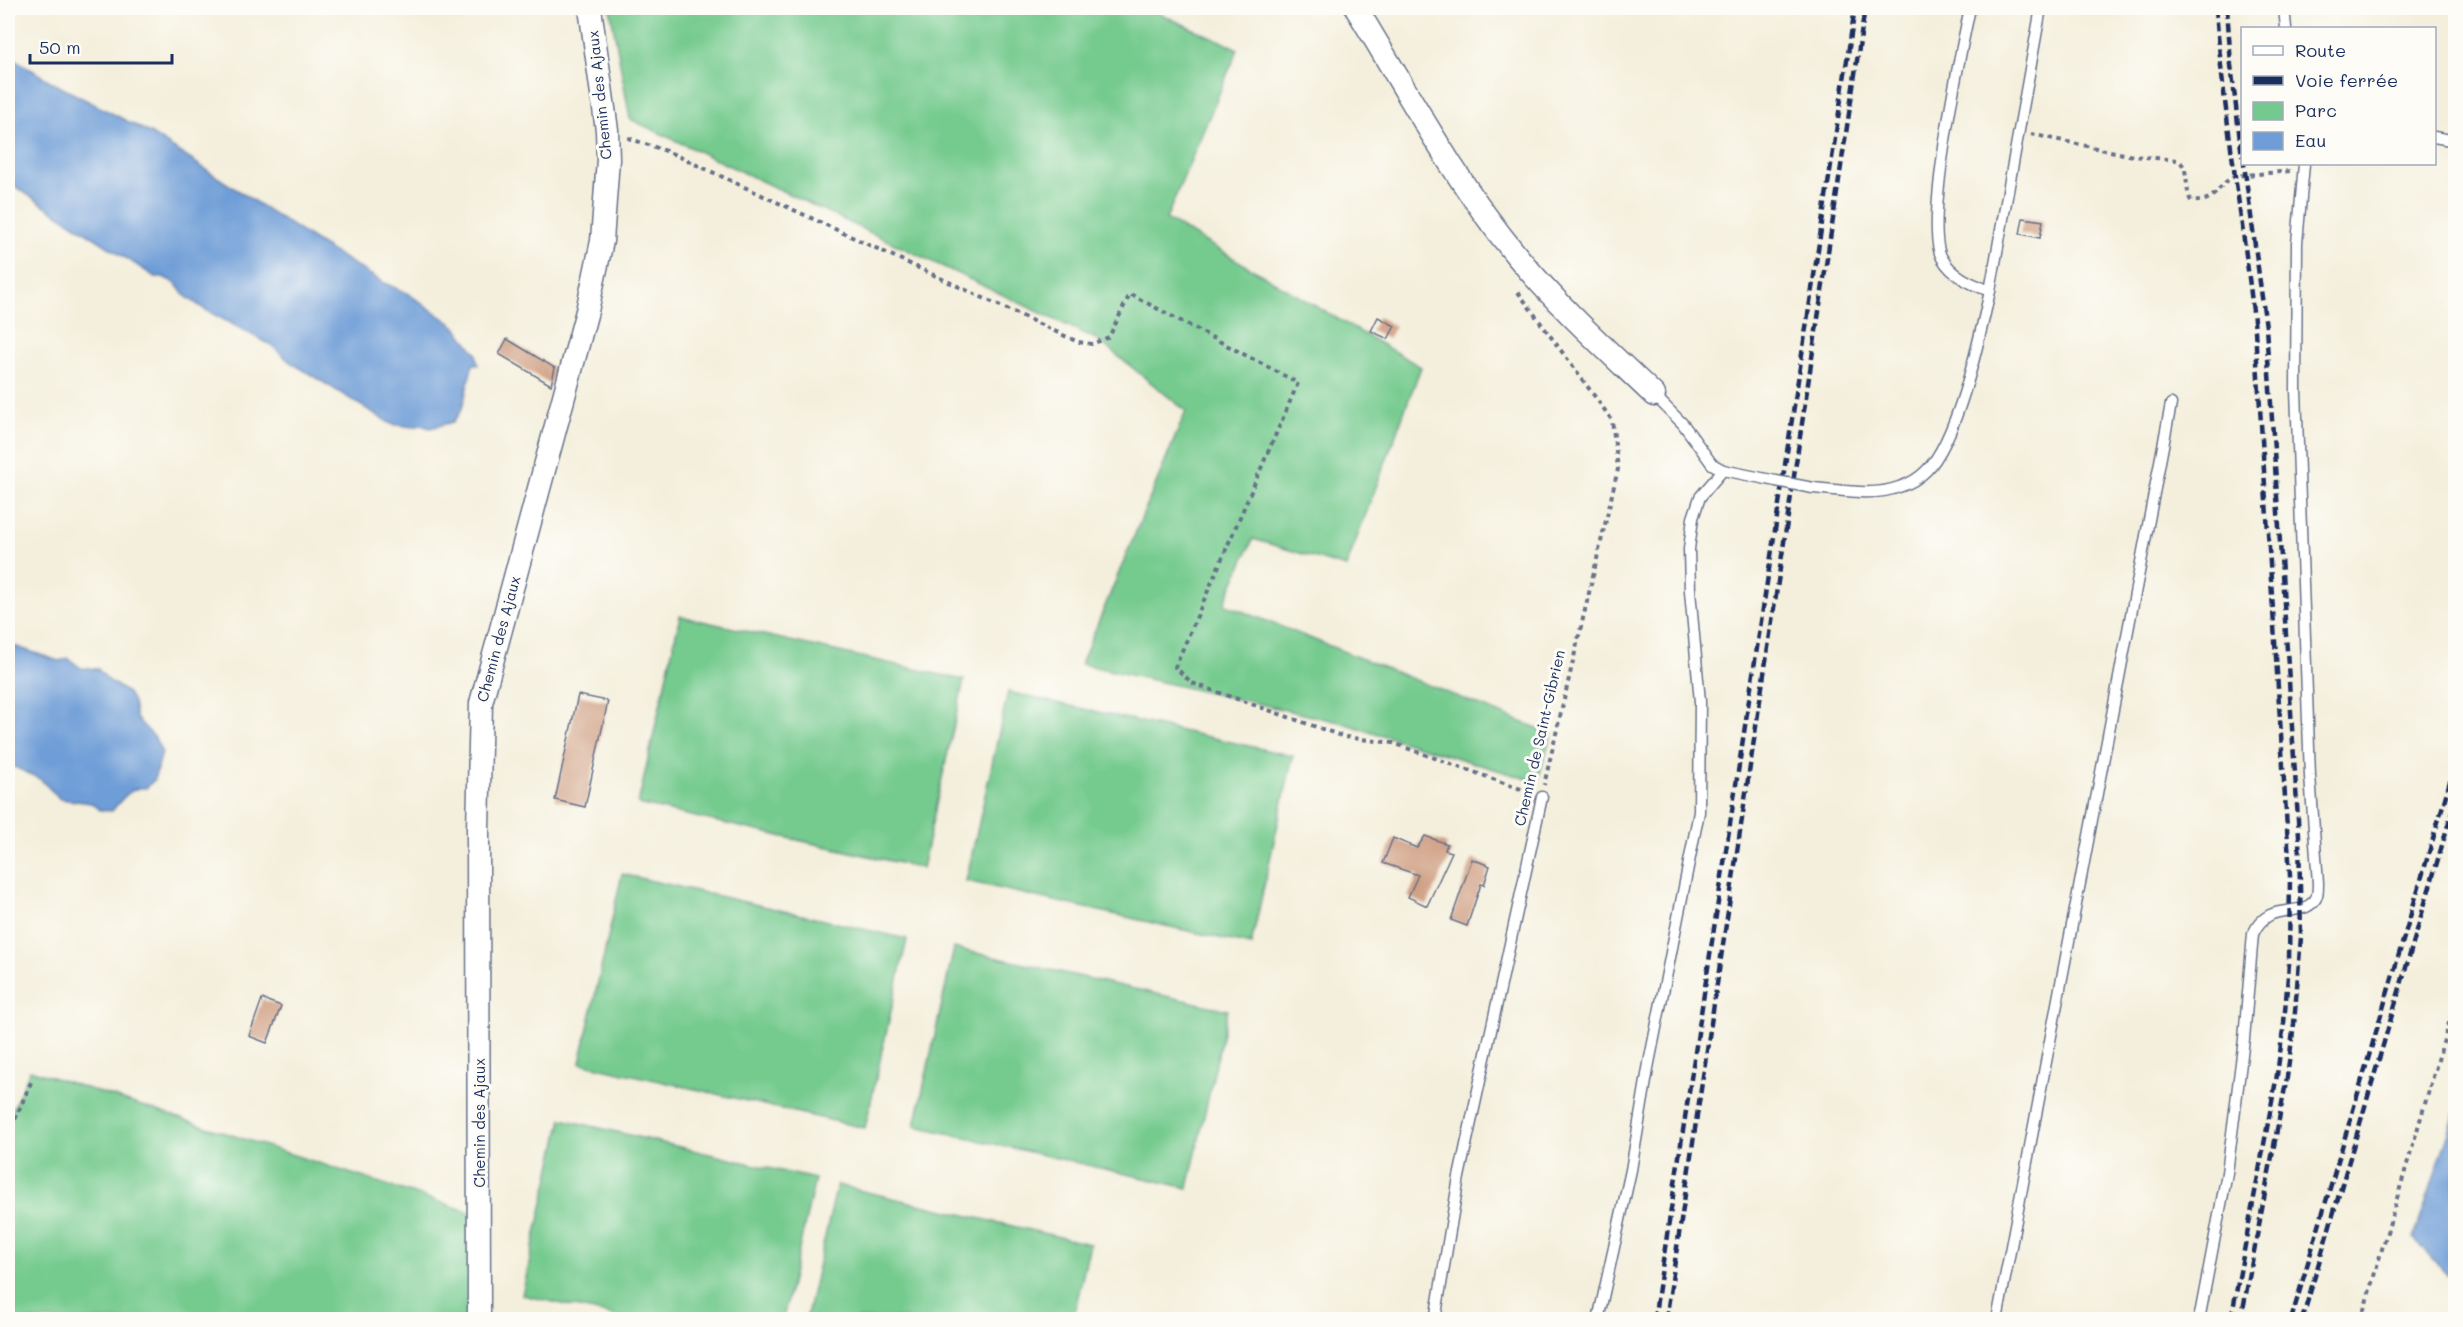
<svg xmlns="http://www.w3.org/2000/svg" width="2463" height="1327" font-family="Mali,sans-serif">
  <rect width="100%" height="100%" fill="#fdfcf7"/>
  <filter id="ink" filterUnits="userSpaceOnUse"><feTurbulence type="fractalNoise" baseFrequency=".0167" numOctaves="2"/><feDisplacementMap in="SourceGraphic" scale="12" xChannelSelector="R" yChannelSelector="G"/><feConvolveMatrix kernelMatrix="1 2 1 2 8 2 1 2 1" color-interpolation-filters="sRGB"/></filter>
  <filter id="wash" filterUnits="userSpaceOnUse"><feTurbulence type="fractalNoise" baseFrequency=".008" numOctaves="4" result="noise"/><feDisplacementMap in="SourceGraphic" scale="24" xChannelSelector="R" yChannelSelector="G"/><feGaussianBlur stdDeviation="1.35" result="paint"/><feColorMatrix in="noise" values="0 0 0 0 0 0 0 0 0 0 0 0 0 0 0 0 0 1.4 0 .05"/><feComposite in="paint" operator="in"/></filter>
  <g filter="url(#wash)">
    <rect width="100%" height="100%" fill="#f4efdc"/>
    <g fill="#74ca8e" stroke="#487c76" stroke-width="1.5">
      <path d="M610,8H1147L1238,49L1166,219L1421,367L1346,567L1253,539L1224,604L1552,734L1537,782L1339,722L1081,664L1186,411L1098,340L630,119Z"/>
      <path d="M680,616L964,680L922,868L638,804Z"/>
      <path d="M1008,692L1293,756L1251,945L966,881Z"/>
      <path d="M622,874L907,939L865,1128L580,1063Z"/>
      <path d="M954,948L1228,1010L1188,1188L915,1126Z"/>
      <path d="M30,1070L480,1215L479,1319L8,1320V1120Z"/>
      <path d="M562,1119L815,1179L783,1319H629L522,1295Z"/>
      <path d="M837,1185L1090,1244L1073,1319H806Z"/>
    </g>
    <g fill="#6e9dd7" stroke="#44669a" stroke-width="1.5">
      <path d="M11,57L55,84L150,133L317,242L384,283L407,293L455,326L476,353L478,365L474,364L472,367L462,409L453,422L430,428L421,425L413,427L391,424L290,362L271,345L204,309L184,295L175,283L163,277H155L8,182V58Z"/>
      <path d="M8,644L59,661L68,658L81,668L98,669L108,680L128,693L133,702L136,718L155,738L162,753L154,780L146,788C131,786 121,800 112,811L100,810L91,803L60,799L40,779L8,764Z"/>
      <path d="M2455,1113V1284L2414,1238Z"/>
    </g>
    <g id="blocks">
      <g fill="#cf9e82">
        <path d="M2023,218L2043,221L2040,238L2020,234Z"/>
        <path d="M1378,317L1395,326L1388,339L1371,331Z"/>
        <path d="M507,339L555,368L551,385L499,354Z"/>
        <path d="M578,695L608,701L585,807L555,800Z"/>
        <path d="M1425,836L1447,844L1445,850L1452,852L1427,906L1408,897L1418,875L1383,863L1393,838L1417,848Z"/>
        <path d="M1472,859L1490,866L1484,885L1481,884L1467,926L1451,920Z"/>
        <path d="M262,999L281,1006L267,1043L249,1036Z"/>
      </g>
    </g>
  </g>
  <g filter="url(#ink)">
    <use href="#blocks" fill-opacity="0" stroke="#67728a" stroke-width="1.5"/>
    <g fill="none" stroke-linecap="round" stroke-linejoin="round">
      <g stroke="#67728a" stroke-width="13">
        <g id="service">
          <path d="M1970,8C1961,51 1923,226 1942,258C1953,277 1972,284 1990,291"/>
          <path d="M2284,8L2286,28"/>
          <path d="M2434,137L2456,141"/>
          <path d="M1654,395L1683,424L1712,464L1723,470"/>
          <path d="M1813,488C1841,490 1873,497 1899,487C1909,484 1919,478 1926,471C1958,440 1980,336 1990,291L2041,8"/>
          <path d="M1435,1320L1459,1177L1542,797"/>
          <path d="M1598,1320L1631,1170L1649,1063L1699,812L1700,702L1690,591L1689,549L1693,518L1700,497L1723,470L1776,481"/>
          <path d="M1997,1320L2171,404"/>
          <path d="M2199,1320L2227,1173L2244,1039L2253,934C2269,899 2299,919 2314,901C2318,897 2318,889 2318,883L2310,776L2296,390L2297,243L2304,164"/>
        </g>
      </g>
      <g stroke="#67728a" stroke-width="25">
        <g id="minor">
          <path d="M1356,8C1407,91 1454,180 1517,256C1558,306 1607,350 1654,395"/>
          <path d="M479,1320L478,830L481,703L587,311L602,241L608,159L607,130L590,8"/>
        </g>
      </g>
      <g stroke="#67728a" stroke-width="4" stroke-dasharray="4.5 4.5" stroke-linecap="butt">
        <path d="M2031,134L2133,156L2178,160C2190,168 2184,188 2191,201C2219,203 2215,185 2235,176L2291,171"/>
        <path d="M628,138L669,152L1078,342L1092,344L1109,337L1130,294L1298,383L1175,667L1192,683L1345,737L1393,743L1529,792"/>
        <path d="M1518,292L1612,420L1618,469L1544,785"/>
        <path d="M8,1136L32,1080"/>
        <path d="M8,1318L12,1320"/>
        <path d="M2361,1320L2456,999"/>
      </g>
      <use href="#service" stroke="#fff" stroke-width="10"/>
      <use href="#minor" stroke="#fff" stroke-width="22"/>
      <g stroke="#1b2f5e" stroke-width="4.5" stroke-dasharray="9 4.5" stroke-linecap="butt">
        <path d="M2216,8C2223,116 2244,222 2255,330L2290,875L2289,964L2284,1023L2277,1075L2231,1320"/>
        <path d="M2227,8L2231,65L2242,157"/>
        <path d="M1654,1320L1855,8"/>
        <path d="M1666,1320L1865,8"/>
        <path d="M2241,1320L2287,1077L2294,1024L2301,937L2299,835L2266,327L2244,164"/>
        <path d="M2291,1320L2456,761"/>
        <path d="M2302,1320L2456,798"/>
      </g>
      <g stroke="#67728a" stroke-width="13" stroke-linecap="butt">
        <path id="service-bridge" d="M1776,481L1813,488"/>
      </g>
      <use href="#service-bridge" stroke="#fff" stroke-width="10"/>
    </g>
  </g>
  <g text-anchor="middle" stroke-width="6" stroke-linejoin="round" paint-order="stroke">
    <g font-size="15" fill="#1b2f5e" stroke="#fdfcf7">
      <text transform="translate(600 95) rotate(-96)" y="5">Chemin des Ajaux</text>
      <text transform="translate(499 639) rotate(-75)" y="5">Chemin des Ajaux</text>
      <text transform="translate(1540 738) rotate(-77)" y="5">Chemin de Saint-Gibrien</text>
      <text transform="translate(480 1123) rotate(-90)" y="5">Chemin des Ajaux</text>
    </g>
  </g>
  <rect width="2463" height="1327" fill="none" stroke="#fdfcf7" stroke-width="30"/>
  <rect x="2241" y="27" width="195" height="138" fill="#fdfcf7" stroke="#a3aaba" stroke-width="1.5"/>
  <rect x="2253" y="46" width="30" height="9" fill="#ffffff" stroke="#a3aaba" stroke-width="1.5"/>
  <text x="2295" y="57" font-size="18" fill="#1b2f5e">Route</text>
  <rect x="2253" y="76" width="30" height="9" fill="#1b2f5e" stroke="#a3aaba" stroke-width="1.5"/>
  <text x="2295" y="87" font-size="18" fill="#1b2f5e">Voie ferrée</text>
  <rect x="2253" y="102" width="30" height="18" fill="#74ca8e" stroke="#a3aaba" stroke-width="1.5"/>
  <text x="2295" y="117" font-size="18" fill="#1b2f5e">Parc</text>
  <rect x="2253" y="132" width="30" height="18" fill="#6e9dd7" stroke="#a3aaba" stroke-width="1.5"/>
  <text x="2295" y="147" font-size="18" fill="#1b2f5e">Eau</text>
  <path d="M30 54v9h142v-9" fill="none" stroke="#1b2f5e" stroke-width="3"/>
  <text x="39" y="54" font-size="18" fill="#1b2f5e" stroke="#fdfcf7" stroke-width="4.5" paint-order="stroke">50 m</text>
</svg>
